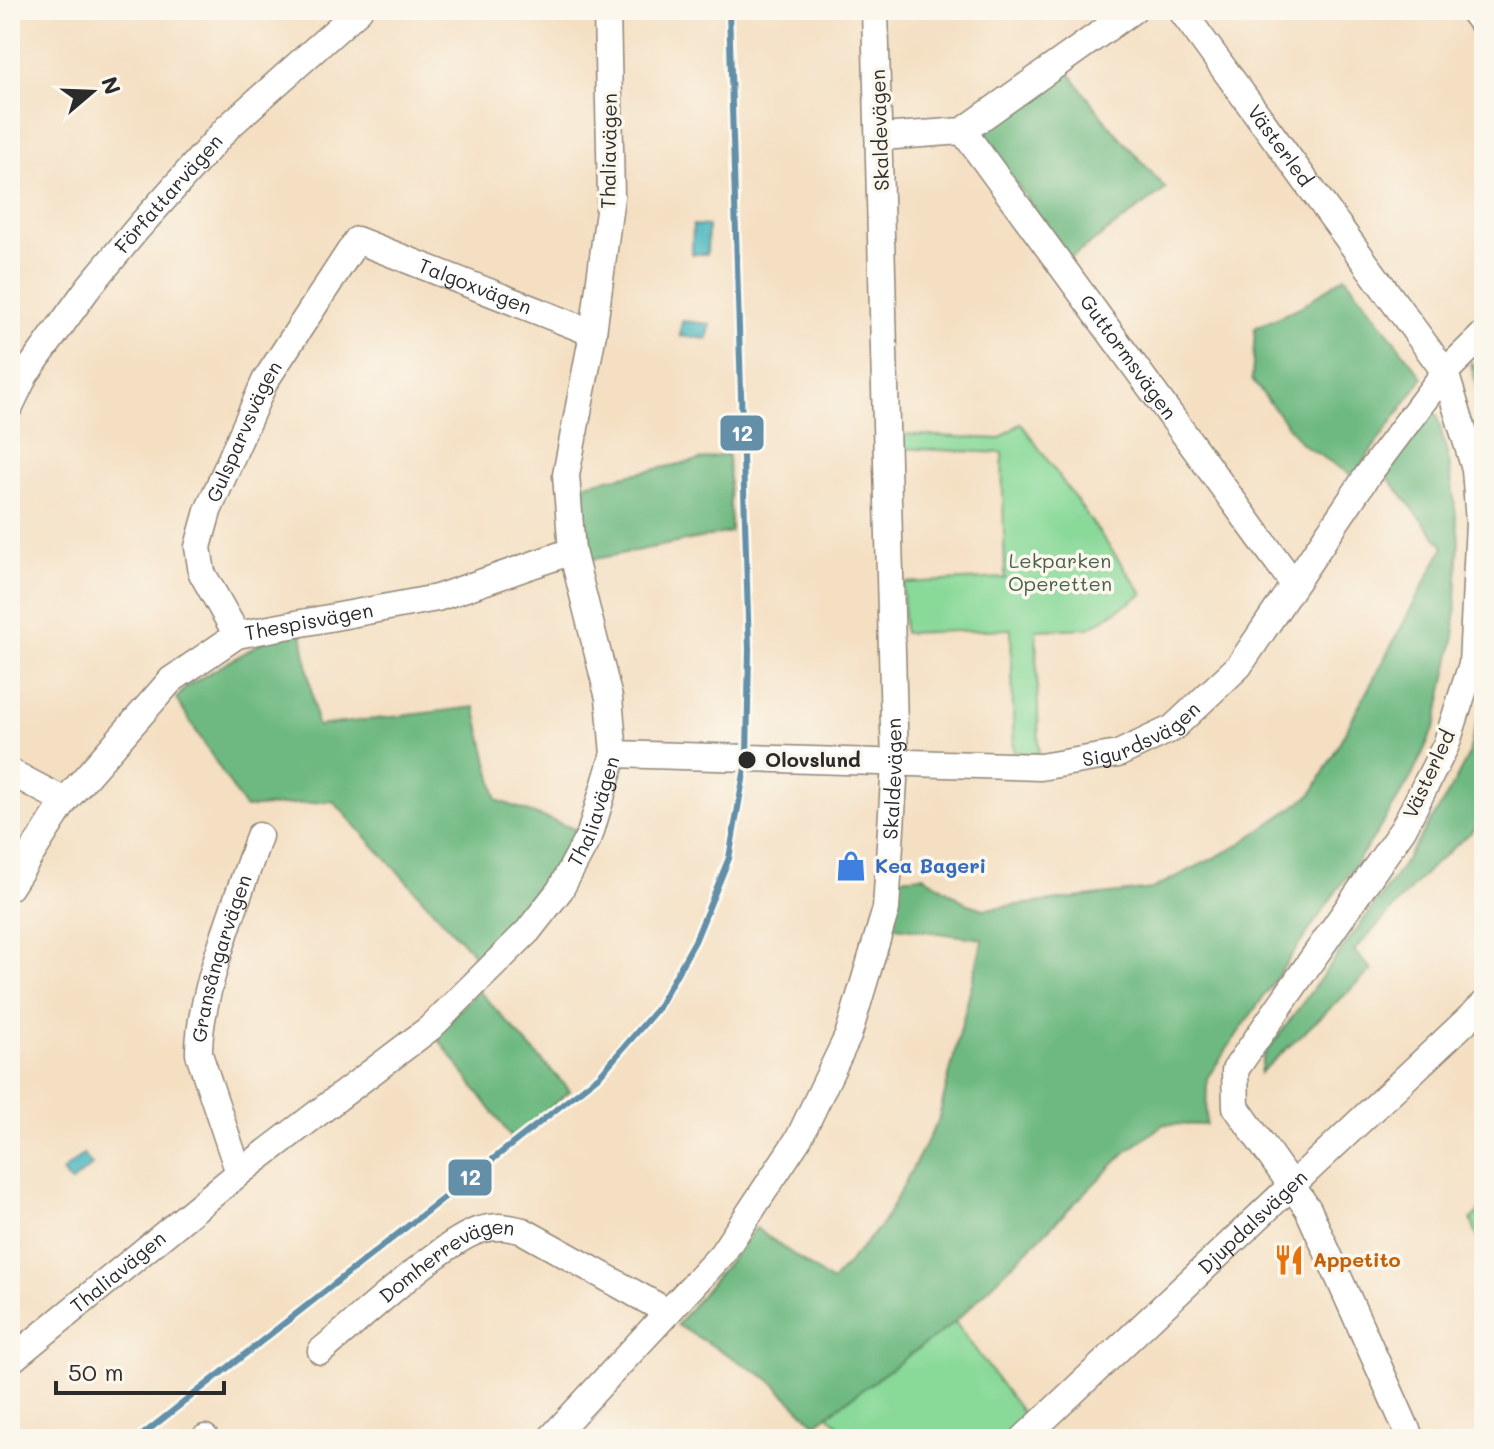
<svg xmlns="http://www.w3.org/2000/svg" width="1494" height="1449" font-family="Mali,sans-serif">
  <rect width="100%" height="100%" fill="#fbf7ec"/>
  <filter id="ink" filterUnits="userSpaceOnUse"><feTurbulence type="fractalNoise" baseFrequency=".0125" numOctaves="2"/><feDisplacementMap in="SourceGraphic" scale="16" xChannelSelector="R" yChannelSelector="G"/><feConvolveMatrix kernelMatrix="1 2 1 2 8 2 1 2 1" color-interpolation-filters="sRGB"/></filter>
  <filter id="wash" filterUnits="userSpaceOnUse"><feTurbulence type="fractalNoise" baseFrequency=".006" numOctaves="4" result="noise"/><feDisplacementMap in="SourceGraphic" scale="32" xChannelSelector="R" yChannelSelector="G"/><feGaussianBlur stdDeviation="1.8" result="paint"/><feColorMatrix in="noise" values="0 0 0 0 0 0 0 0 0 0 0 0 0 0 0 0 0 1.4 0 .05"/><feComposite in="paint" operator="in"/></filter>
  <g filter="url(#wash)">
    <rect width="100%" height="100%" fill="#f4dfc2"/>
    <g fill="#89d999" stroke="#5a8262" stroke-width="2">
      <path d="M1021,423L1143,594L1089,628L1036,630L1039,754L1014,752L1011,629L904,633L903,583L1005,578L1002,453L898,448L897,434L999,439Z"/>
      <path d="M1484,1207V1255L1471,1219Z"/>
      <path d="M955,1322L1025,1417L1001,1439H852L827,1414Z"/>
    </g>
    <g fill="#6eb981" stroke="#4c7256" stroke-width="2">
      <path d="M1068,71L1103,118L1166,189L1069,259L982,135Z"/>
      <path d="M1345,276L1423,378L1353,476L1302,444L1252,380L1255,328L1302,306Z"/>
      <path d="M1470,361L1484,377V412Z"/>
      <path d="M1427,410L1437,415L1449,461L1459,539L1454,639L1436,724L1412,776L1378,831L1207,1078L1206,1125L1164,1124L1127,1151L955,1322L815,1424L769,1379L677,1325L756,1228L832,1282L883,1223L938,1121L983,939L888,926L897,878L924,876L968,904L984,909L1152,889L1236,847L1312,794L1444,547L1384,473Z"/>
      <path d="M728,454L731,532L585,561L575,486Z"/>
      <path d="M302,633L317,726L475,707L497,800L580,831L480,961L333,801L245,808L176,699L187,686L270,638Z"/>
      <path d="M1484,695V821L1432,866L1354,951L1372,970L1260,1073L1263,1057L1392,881L1447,796L1468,756Z"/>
      <path d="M479,991L570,1091L512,1138L434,1033Z"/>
    </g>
    <g fill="#46b5bf" stroke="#387075" stroke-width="2">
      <path d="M693,225L708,226L707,254H692Z"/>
      <path d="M682,321L710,324L708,339L680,336Z"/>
      <path d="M83,1154L92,1165L71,1183L62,1172Z"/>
    </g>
  </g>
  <g filter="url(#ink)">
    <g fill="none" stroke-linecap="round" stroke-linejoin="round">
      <g stroke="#908576" stroke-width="29">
        <g id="minor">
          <path id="s1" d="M1181,10L1445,372L1475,469L1479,523L1472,664L1446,745L1403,829L1235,1070L1236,1107L1308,1209L1411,1439"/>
          <path d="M1472,10L1484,26"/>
          <path id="s2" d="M963,131L1293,583"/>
          <path d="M881,137L963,131L1133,10"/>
          <path id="s3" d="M10,406L25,375L88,288L137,229L228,127L359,10"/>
          <path id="s4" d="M237,635L202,573L198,547L208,511L265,381L357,240L593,333"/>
          <path id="s5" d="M614,754L1040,767L1118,754L1173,728L1239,666L1367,476L1445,372L1484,334"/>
          <path d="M10,772L65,801"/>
          <path id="s6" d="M10,887L65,801L171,680L237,635L437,598L572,551"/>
          <path id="s7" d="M239,1173L199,1054C198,994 240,894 259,836"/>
          <path id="s8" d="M321,1351C356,1323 444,1240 480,1230C496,1225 508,1227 523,1231L668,1312"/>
          <path id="s9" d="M10,1361L239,1173L430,1028L528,931L560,890L590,834L614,754L609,698L572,551L566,475L593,333L611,196L607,10"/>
          <path d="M204,1439L205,1438"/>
          <path id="s10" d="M550,1439L722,1254L799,1138L848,1036L886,909L895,764L875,10"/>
          <path id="s11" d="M1023,1439L1484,1004"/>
        </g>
      </g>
      <use href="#minor" stroke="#fff" stroke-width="26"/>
      <g stroke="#fbf7ec" stroke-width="12">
        <path id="tram-1" d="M137,1439L600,1075L657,1009L695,941L729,858L747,757L749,649L729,10"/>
      </g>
      <use href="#tram-1" stroke="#648fa8" stroke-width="6"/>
    </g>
  </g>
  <defs>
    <g id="shop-bare" transform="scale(2.4)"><path d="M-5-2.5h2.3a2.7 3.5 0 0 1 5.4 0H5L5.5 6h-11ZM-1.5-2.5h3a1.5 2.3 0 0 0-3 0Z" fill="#3f7fe0" stroke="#fbf7ec" stroke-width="2.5" paint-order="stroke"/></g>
    <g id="restaurant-bare" transform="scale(2.4)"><path d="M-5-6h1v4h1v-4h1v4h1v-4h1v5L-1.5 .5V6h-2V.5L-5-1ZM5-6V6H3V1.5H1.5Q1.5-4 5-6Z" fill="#e8710a" stroke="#fbf7ec" stroke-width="2.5" paint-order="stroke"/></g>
  </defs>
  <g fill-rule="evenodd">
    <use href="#shop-bare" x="851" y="866"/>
    <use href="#restaurant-bare" x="1289" y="1260"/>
  </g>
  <circle fill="#2b2b2b" stroke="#fbf7ec" stroke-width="3" cx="747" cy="760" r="10"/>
  <g text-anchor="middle" stroke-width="7" stroke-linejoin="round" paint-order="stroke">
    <g font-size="20" fill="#2b2b2b" stroke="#fbf7ec">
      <text transform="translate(880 130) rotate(-92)" y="7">Skaldevägen</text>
      <text dy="7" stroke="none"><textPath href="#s1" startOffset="168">Västerled</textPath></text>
      <text transform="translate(609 151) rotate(-89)" y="7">Thaliavägen</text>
      <text dy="7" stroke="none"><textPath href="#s3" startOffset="266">Författarvägen</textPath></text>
      <text dy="7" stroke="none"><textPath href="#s4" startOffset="572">Talgoxvägen</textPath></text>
      <text dy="7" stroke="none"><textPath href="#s2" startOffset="280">Guttormsvägen</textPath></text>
      <text dy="7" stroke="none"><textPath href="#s4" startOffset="222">Gulsparvsvägen</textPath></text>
      <text dy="7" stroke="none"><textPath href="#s6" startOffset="416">Thespisvägen</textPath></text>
      <text dy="7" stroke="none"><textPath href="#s5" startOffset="534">Sigurdsvägen</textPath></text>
      <text transform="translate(1429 774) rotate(-65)" y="7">Västerled</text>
      <text dy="7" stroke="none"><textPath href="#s10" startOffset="768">Skaldevägen</textPath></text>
      <text dy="7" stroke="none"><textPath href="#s9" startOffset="812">Thaliavägen</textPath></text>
      <text dy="7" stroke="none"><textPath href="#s7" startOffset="224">Gransångarvägen</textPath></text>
      <text dy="7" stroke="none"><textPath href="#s11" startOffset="316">Djupdalsvägen</textPath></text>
      <text dy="7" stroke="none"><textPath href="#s8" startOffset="158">Domherrevägen</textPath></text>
      <text dy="7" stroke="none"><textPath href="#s9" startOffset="140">Thaliavägen</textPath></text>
    </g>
    <g font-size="20" fill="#475f4c" stroke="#fbf7ec">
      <text x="1060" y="568">Lekparken<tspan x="1060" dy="23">Operetten</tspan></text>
    </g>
    <g font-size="20" font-weight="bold" fill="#2b2b2b" stroke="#fbf7ec" text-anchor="start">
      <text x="765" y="767">Olovslund</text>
    </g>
    <g font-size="20" font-weight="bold" fill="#366cbe" stroke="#fbf7ec" text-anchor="start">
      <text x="875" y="873">Kea Bageri</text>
    </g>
    <g font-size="20" font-weight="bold" fill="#c56008" stroke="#fbf7ec" text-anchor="start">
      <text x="1313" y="1267">Appetito</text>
    </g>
  </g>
  <g stroke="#fbf7ec" stroke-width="3">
    <rect x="719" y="414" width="46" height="38" rx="8" fill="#648fa8"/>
    <rect x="447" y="1158" width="46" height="39" rx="8" fill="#648fa8"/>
  </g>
  <g font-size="22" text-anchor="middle" font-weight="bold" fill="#fff">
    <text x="742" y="441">12</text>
    <text x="470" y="1185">12</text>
  </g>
  <rect width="1494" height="1449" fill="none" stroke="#fbf7ec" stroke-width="40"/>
  <g transform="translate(92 92) rotate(71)" stroke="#fbf7ec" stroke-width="6" paint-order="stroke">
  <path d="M0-6L14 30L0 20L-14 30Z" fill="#2b2b2b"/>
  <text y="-12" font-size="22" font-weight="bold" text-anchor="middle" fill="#2b2b2b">N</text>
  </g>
  <path d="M56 1381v12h168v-12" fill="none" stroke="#2b2b2b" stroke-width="4"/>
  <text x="68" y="1381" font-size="24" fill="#2b2b2b" stroke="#fbf7ec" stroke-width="6" paint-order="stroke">50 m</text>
</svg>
